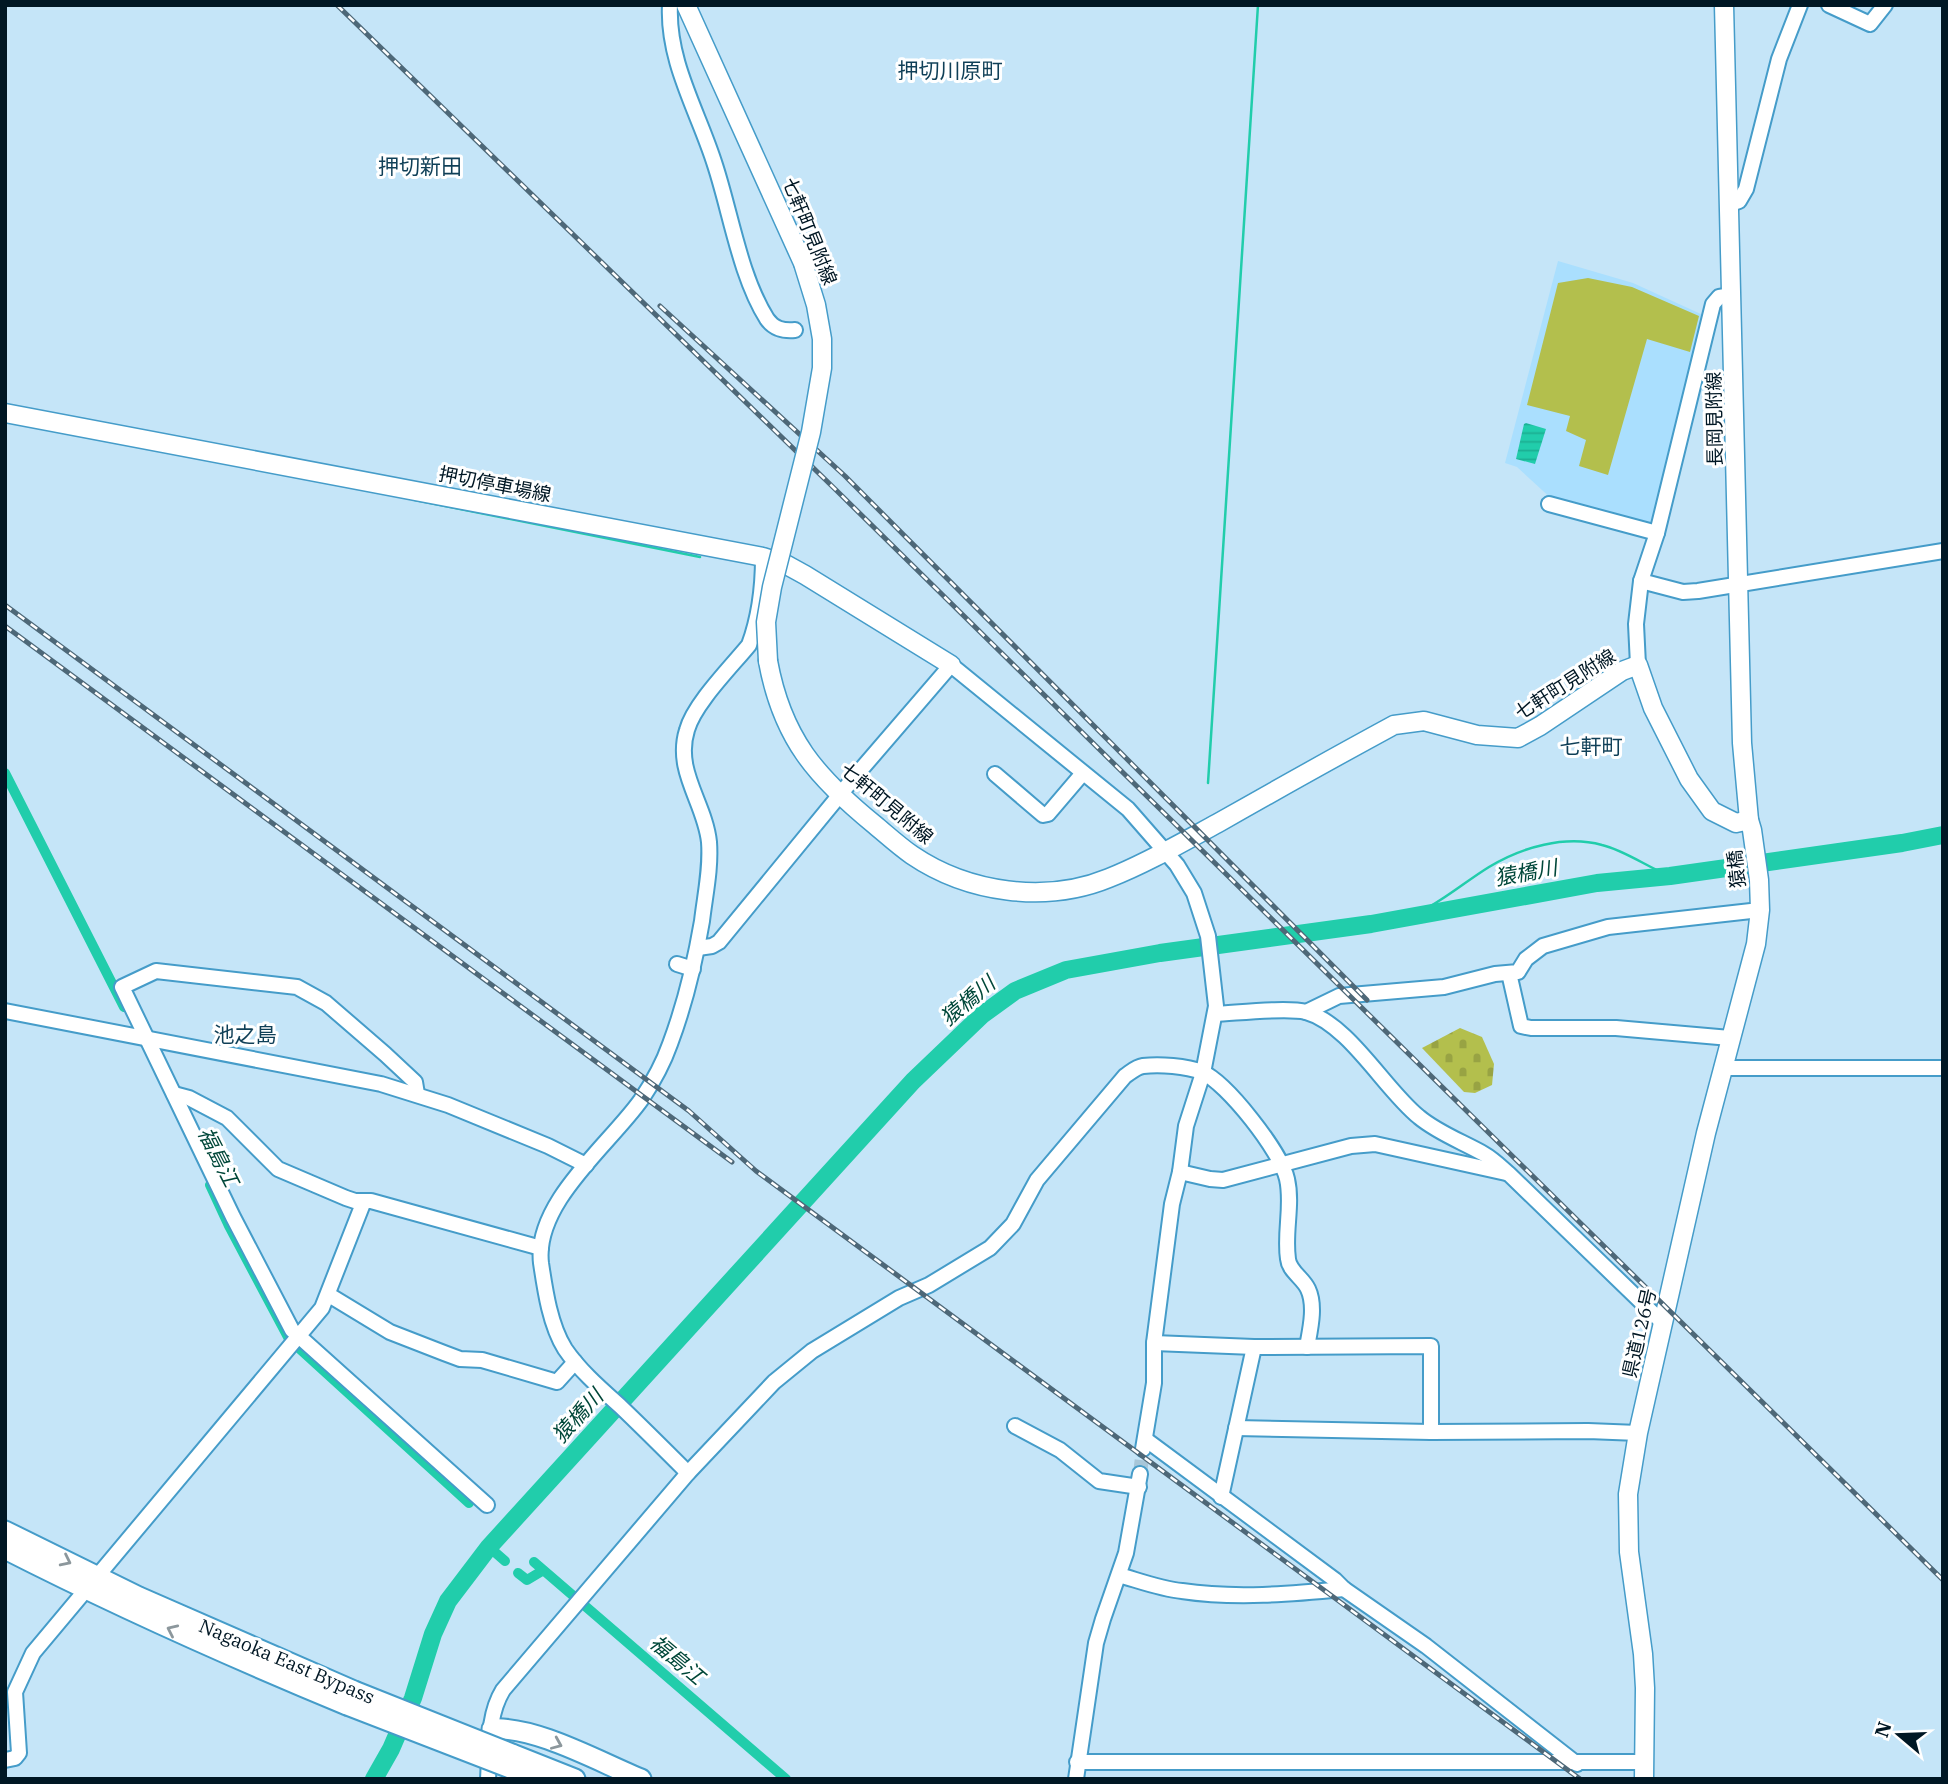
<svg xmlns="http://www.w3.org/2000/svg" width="1948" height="1784" font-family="'IBM Plex Serif','Noto Sans JP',serif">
  <defs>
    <pattern id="cemetery-stones" width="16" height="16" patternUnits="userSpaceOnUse" patternTransform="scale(1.75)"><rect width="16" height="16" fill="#b3bf4d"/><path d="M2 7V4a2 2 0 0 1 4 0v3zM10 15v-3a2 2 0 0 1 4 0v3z" fill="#98a343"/></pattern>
    <pattern id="water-rules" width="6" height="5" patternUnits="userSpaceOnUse" patternTransform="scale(1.75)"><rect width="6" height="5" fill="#21cdab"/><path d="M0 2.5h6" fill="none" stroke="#1caf93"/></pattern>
  </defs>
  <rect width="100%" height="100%" fill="#c5e5f8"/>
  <path fill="#aadffe" d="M1558,261L1633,283L1703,315L1654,527L1554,501L1517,467L1505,463Z"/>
  <path fill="url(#cemetery-stones)" d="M1460,1028L1482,1037L1494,1064L1492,1085L1475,1093L1464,1092L1422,1048Z"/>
  <path fill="#b3bf4d" d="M1588,278L1632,287L1699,316L1690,352L1647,339L1608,475L1579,466L1586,440L1566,431L1570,416L1527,405L1558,283Z"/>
  <path fill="url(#water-rules)" d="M1526,423L1546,429L1535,464L1516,459L1524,424Z"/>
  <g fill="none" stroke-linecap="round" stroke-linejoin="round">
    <g stroke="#21cdab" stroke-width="2.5">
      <path d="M271,472L381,493"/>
      <path d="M415,500L700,557"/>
      <path d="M1208,783L1258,5"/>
      <path d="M1396,920C1433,911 1458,886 1489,867C1522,847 1565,835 1602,845C1624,850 1649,868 1670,876"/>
    </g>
    <g stroke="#21cdab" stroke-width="10">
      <path d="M5,773L124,1007"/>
      <path d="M210,1185L229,1226L289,1339L469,1503"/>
      <path d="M489,1547L505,1561"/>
      <path d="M534,1562L786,1779"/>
      <path d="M518,1573L527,1580L542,1571"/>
    </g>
    <path stroke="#21cdab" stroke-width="18" d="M374,1779L391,1749L413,1698L433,1634L448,1601L489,1547L913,1081L982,1015L1015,991L1066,970L1160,953L1371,924L1597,883L1670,876L1902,843L1943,835"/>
    <path stroke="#a7c6d8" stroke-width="14" stroke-dasharray="14 7" stroke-linecap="butt" d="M1140,1474L1143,1449"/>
    <g stroke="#459cc9" stroke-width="18">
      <g id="minor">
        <path d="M670,5C667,62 699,113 715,165C731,214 740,276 767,319C774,329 783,331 795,330"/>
        <path d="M1829,5L1870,24L1885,5"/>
        <path d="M1730,204L1739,201L1746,189L1779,59L1800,5"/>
        <path d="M1549,504L1657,533"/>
        <path d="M1641,581L1683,592L1698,591L1943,551"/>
        <path d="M1638,665L1636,624L1641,581L1657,533L1713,304L1719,297L1732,295"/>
        <path d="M995,774L1043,815L1048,814L1083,773"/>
        <path d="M698,948L712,946L719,942L852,780L951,665L1128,809L1177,865L1194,893L1208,936L1216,1006L1203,1073L1186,1126L1180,1172L1172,1204L1154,1343V1383L1143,1449"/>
        <path d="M677,964L693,969"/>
        <path d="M1509,973L1521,1026L1531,1028H1616L1730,1038"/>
        <path d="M5,1011L381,1084L448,1105L548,1146L586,1165"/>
        <path d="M1306,1012L1339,996L1444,987L1495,974L1518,972L1526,959L1543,946L1608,927L1760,910"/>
        <path d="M1215,1014C1237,1013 1287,1007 1306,1012C1349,1024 1385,1090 1419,1117C1438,1133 1463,1142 1484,1154C1493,1159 1501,1167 1509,1174L1663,1323"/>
        <path d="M1722,1068H1943"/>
        <path d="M174,1094L189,1098L227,1118L278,1169L346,1198L355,1201H371L541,1248"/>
        <path d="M417,1094L415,1082L385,1054L326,1003L297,987L156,971L122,987L233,1217L292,1330L487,1505"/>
        <path d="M1180,1172L1210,1179L1223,1180L1351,1146L1375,1144L1506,1173"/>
        <path d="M329,1295L390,1332L444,1353L460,1359L482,1360L557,1382L575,1362"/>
        <path d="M1154,1343L1254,1347L1431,1346V1432"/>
        <path d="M1015,1426L1060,1450L1099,1481L1139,1487"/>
        <path d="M1236,1428L1431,1432L1588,1431L1638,1433"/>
        <path d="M1145,1439L1335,1580L1344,1589L1426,1646L1577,1764"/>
        <path d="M688,1473C666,1451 643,1428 620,1406C601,1389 580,1371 565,1349C550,1325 545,1290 541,1263C534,1203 609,1145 641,1100C653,1082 663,1064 670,1044C685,1004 695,962 702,921C705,895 711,869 709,842C705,803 674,771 687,730C694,704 731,667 749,645C759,618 763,586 763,557"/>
        <path d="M1221,1497L1254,1347"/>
        <path d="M1119,1575C1140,1581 1161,1589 1182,1591C1235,1599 1291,1594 1344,1589"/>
        <path d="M5,1760L15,1758L19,1753L15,1692L33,1653L322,1308L364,1201"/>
        <path d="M1077,1762H1645"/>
        <path d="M488,1779C490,1749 487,1716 503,1690L688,1473L774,1382L812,1351L899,1298L929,1285L990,1248L1013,1224L1037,1180L1125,1076C1131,1072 1136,1067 1143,1066C1160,1064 1186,1066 1202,1072C1227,1083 1281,1152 1287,1179C1293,1205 1284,1232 1288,1259C1289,1271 1303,1278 1308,1289C1316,1306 1310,1330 1307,1347"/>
        <path d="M1076,1779L1096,1643L1103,1619L1126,1553L1140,1474"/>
      </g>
    </g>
    <g stroke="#459cc9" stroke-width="21">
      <g id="major">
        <path d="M686,5L803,263"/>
        <path d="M5,413L763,557L785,564L805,575L951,665"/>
        <path d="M768,661C782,738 816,777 875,825C887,835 899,846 912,855C968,893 1046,904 1109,878C1147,863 1183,842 1218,823C1276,790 1335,757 1394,725L1424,721L1477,735L1518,738L1540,726L1622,671L1638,665L1653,708L1689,779L1712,811L1736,823L1749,820"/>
        <path d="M1644,1779L1645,1688L1643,1654L1629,1552L1628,1494L1638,1433L1706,1133L1756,944L1760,910L1759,880L1752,830L1749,820L1742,743L1724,5"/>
      </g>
    </g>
    <g stroke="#459cc9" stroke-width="23">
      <g id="highway">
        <path d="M5,1531L139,1597L354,1691"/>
        <path d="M5,1549C117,1606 231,1657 347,1705"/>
        <path d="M492,1729C536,1726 599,1762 641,1779"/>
        <path d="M512,1754L575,1779"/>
        <path d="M510,1768L538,1779"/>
      </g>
    </g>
    <use href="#minor" stroke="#fff" stroke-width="14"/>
    <use href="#major" stroke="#fff" stroke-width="18"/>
    <use href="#highway" stroke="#fff" stroke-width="19"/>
    <g stroke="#4e6878" stroke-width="5">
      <g id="rail">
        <path d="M337,5L836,490L1943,1580"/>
        <path d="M660,306L845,476L1367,1000"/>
        <path d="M5,605L689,1111L756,1171L1580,1779"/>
        <path d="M5,626L732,1162"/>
      </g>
    </g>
    <use href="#rail" stroke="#fff" stroke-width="2.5" stroke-dasharray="8" stroke-linecap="butt"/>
    <g stroke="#459cc9" stroke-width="21" stroke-linecap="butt">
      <path id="major-bridge" d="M768,661L766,622L772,587L811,432L822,368V339L816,305L803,263"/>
    </g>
    <g stroke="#459cc9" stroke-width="23" stroke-linecap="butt">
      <g id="highway-bridge">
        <path d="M354,1691L512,1754"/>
        <path d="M347,1705L510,1768"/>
      </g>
    </g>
    <use href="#major-bridge" stroke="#fff" stroke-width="18"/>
    <use href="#highway-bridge" stroke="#fff" stroke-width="19"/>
  </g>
  <defs><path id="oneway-chevron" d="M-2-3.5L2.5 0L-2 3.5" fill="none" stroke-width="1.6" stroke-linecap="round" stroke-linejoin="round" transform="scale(1.75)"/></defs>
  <g stroke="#8c979c">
    <use href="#oneway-chevron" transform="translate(66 1561) rotate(26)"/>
    <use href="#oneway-chevron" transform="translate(172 1630) rotate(-155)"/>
    <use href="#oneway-chevron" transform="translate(557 1744) rotate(23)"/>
  </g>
  <g text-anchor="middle" stroke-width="6" stroke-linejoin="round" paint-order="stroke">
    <g font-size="19" fill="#001724" stroke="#fff">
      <text transform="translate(810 231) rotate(68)" y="7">七軒町見附線</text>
      <text transform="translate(1714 419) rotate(-91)" y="7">長岡見附線</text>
      <text transform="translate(495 484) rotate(11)" y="7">押切停車場線</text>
      <text transform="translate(1565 684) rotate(-32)" y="7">七軒町見附線</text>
      <text transform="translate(887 803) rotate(40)" y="7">七軒町見附線</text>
      <text transform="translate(1736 869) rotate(-96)" y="7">猿橋</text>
      <text transform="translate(1639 1333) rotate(-77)" y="7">県道126号</text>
      <text transform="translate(287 1661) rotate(23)" y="7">Nagaoka East Bypass</text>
    </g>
    <g font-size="21" fill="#0f3f57" stroke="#fff">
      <text x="950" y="78">押切川原町</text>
      <text x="420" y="174">押切新田</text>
      <text x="1591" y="754">七軒町</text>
      <text x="245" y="1042">池之島</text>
    </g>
    <g font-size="21" font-style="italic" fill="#004739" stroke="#fff">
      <text transform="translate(1526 873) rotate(-10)" y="7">猿橋川</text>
      <text transform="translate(968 1001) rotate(-40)" y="7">猿橋川</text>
      <text transform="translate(218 1157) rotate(63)" y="7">福島江</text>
      <text transform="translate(578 1416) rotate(-48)" y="7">猿橋川</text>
      <text transform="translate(677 1660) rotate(40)" y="7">福島江</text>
    </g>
  </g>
  <rect width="1948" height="1784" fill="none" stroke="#001724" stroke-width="14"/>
  <g transform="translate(1899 1735) rotate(289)" stroke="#ffffff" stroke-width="5" paint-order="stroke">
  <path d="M0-5L12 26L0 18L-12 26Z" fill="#001724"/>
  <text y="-10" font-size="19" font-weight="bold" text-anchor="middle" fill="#001724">N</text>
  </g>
</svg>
